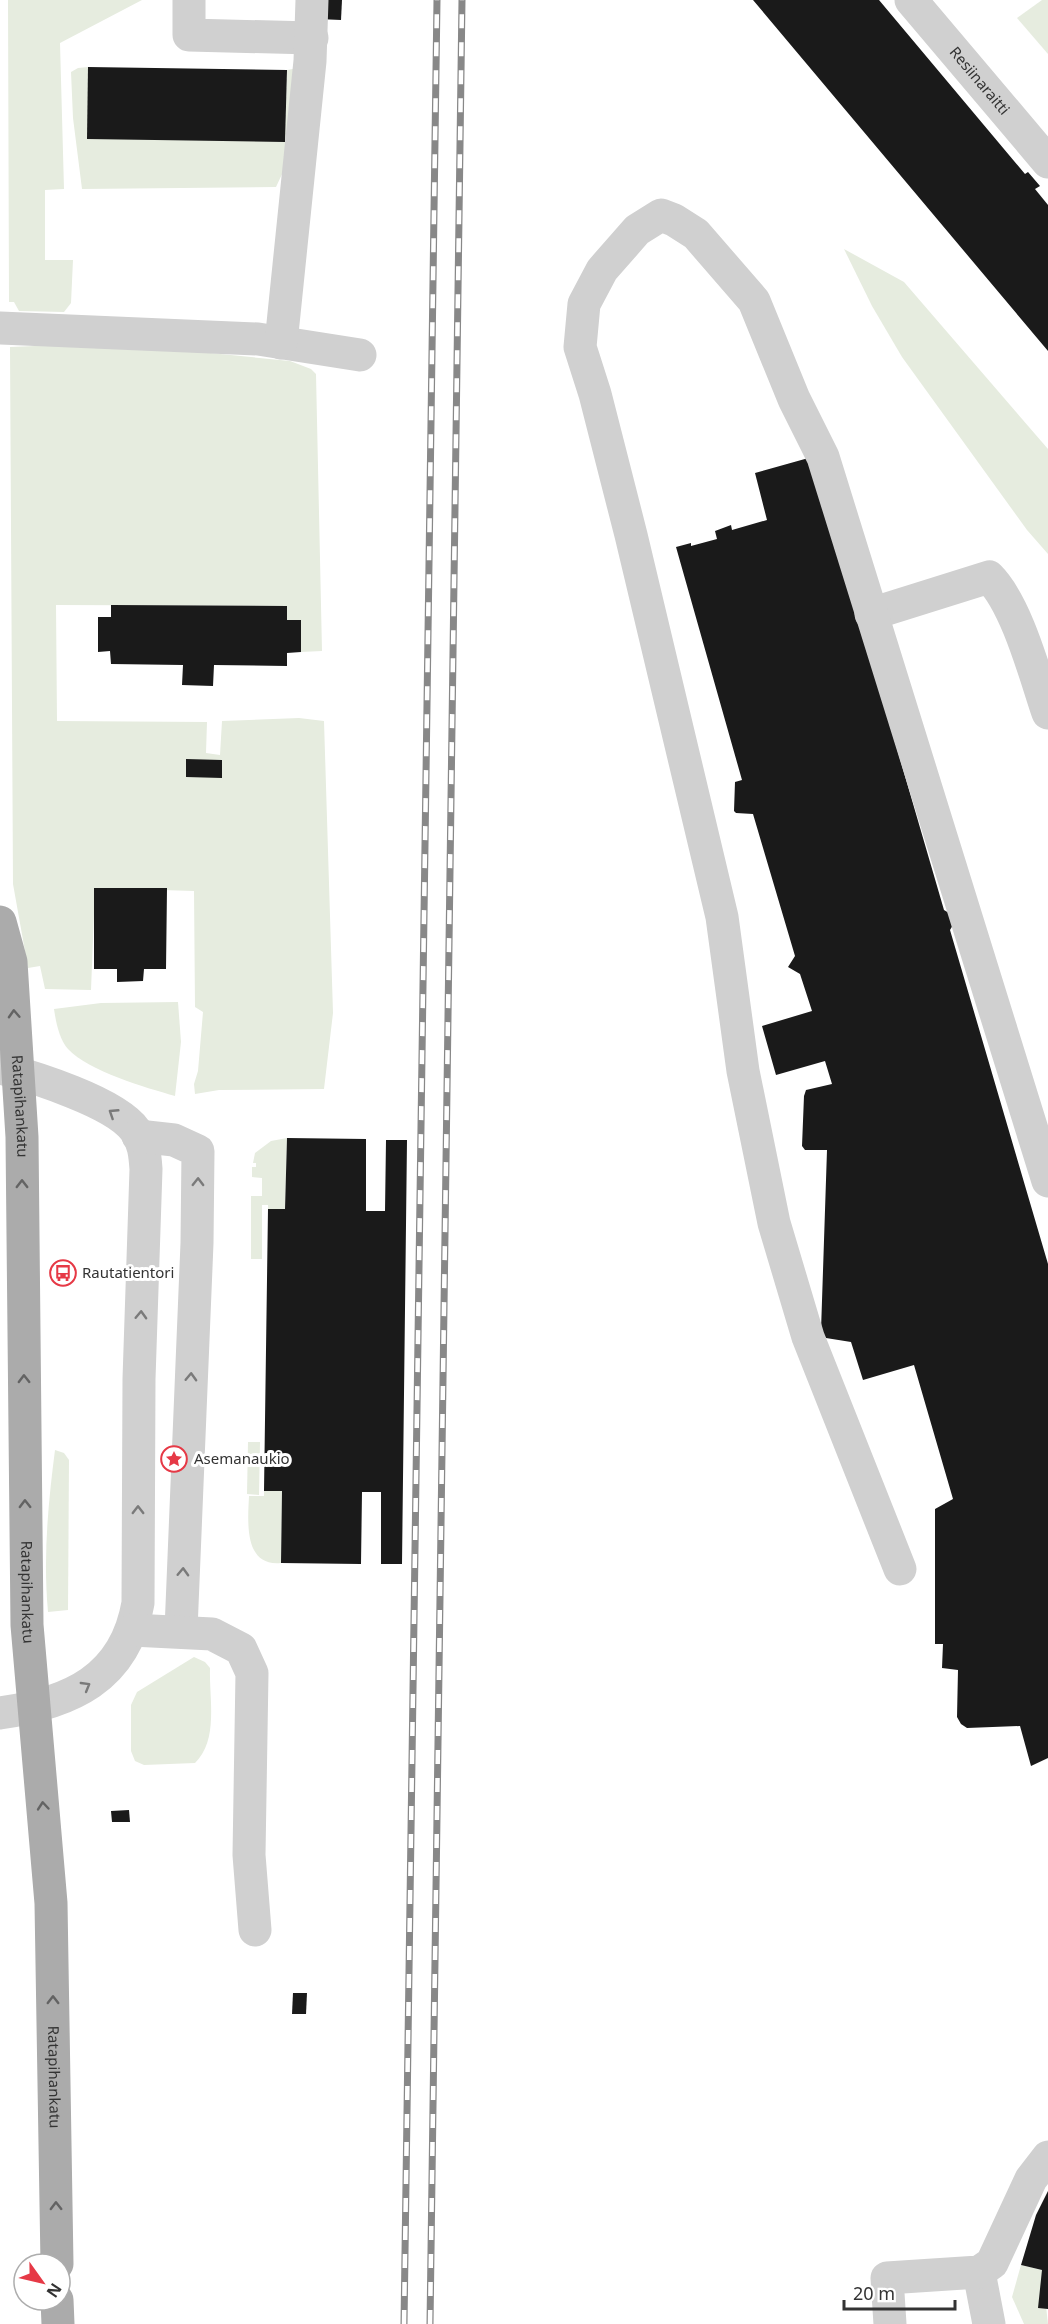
<svg xmlns="http://www.w3.org/2000/svg" width="1048" height="2324" font-family="'Noto Sans',sans-serif">
  <rect width="100%" height="100%" fill="#fff"/>
  <g fill="#e6ecdf">
    <path d="M8,0H142L60,43L64,189L45,190V260H73L71,303L64,312L19,311L14,302H9Z"/>
    <path d="M1042,0H1048V54L1017,18Z"/>
    <path d="M88,67L285,142L287,70L304,67L283,172L276,187L82,189L73,118L71,72L78,68Z"/>
    <path d="M844,249L904,282L1048,449V554L1027,530L902,357L872,306Z"/>
    <path d="M109,343L290,361L311,369L316,374L322,651L301,652V620H287V606L56,605L57,721L207,722L206,753L220,755L222,721L299,718L324,721L333,1013L324,1089L219,1090L195,1094L194,1084L198,1071L203,1012L195,1007L194,891L95,888L91,990L45,989L40,966L28,968L13,884L10,347Z"/>
    <path d="M178,1002L181,1042L175,1096C147,1088 88,1071 68,1049C59,1039 56,1022 54,1009L101,1003Z"/>
    <path d="M287,1138L285,1209H268V1205H262V1259H251V1196H262V1178L252,1177V1167H256V1163H253L255,1153L271,1141Z"/>
    <path d="M248,1442H260L259,1495L247,1494Z"/>
    <path d="M55,1450L64,1453L69,1460L68,1610L48,1612C43,1558 48,1504 55,1450Z"/>
    <path d="M264,1491H282L281,1563C243,1567 248,1520 249,1496H264Z"/>
    <path d="M194,1657L205,1662L210,1668C209,1699 219,1740 195,1763L144,1765L135,1761L131,1751V1705L137,1692Z"/>
    <path d="M1021,2265L1042,2270L1048,2324H1024L1012,2297Z"/>
  </g>
  <g fill="#1a1a1a">
    <path d="M319,0H342L341,20L318,19Z"/>
    <path d="M753,0H879L1025,174L1028,172L1040,186L1035,189L1048,205V351Z"/>
    <path d="M88,67L287,70L285,142L87,139Z"/>
    <path d="M812,457L944,910L957,918L950,930L1048,1264V1758L1031,1766L1020,1726L967,1728L961,1724L957,1717L958,1670L942,1668L943,1644H935V1509L953,1499L914,1365L863,1380L851,1342L826,1338L821,1331L827,1150H805L802,1146L804,1096L806,1090L832,1084L825,1061L776,1075L762,1026L812,1011L800,974L788,967L795,956L753,814L736,813L734,811L735,782L742,780L676,547L691,543V546L717,539L715,531L731,525L732,530L767,520L755,473Z"/>
    <path d="M111,605L287,606V620H301V652L287,653V666L214,665L213,686L182,685L183,665L111,664L110,651L98,652V617H111Z"/>
    <path d="M186,759L222,760V778L186,777Z"/>
    <path d="M94,888H167L166,969H144L143,981L117,982V969H94Z"/>
    <path d="M287,1138L366,1139V1211H385L386,1140H407L402,1564H381V1492H362L361,1564L281,1563L282,1491H264L268,1209H285Z"/>
    <path d="M129,1810L130,1822H112L111,1811Z"/>
    <path d="M293,1993H307L306,2014H292Z"/>
    <path d="M1048,2191V2309L1038,2308L1042,2270L1021,2265L1036,2215Z"/>
  </g>
  <g fill="none" stroke-linecap="round" stroke-linejoin="round">
    <g stroke="#d0d0d0" stroke-width="33">
      <path d="M189,0V35L312,38"/>
      <path id="s1" d="M911,0L1048,162"/>
      <path d="M0,328L258,339L360,355"/>
      <path d="M281,343L310,61L312,0"/>
      <path d="M871,614L989,577C1017,605 1035,675 1048,713"/>
      <path d="M0,1068C33,1077 115,1102 135,1130C144,1142 145,1155 146,1169L139,1379L138,1603C125,1679 70,1703 0,1713"/>
      <path d="M138,1136L174,1140L198,1151L197,1243L181,1630"/>
      <path d="M900,1569L808,1337L774,1223L743,1071L722,917L631,535L595,394L580,347L584,304L602,270L637,230L661,215L674,220L696,234L754,301L794,399L823,457L1048,1181"/>
      <path d="M132,1630L212,1634L241,1649L252,1673L249,1855L255,1930"/>
      <path d="M979,2272L989,2324"/>
      <path d="M890,2324L887,2278L979,2272L992,2263L1031,2179L1048,2157"/>
    </g>
    <g stroke="#ababab" stroke-width="33">
      <path id="s2" d="M0,922L11,962L22,1137L27,1625L51,1903L57,2264"/>
      <path d="M57,2300L58,2324"/>
    </g>
    <g stroke="#888" stroke-width="7">
      <g id="rail">
        <path d="M404,2324L437,0"/>
        <path d="M430,2324L462,0"/>
      </g>
    </g>
    <use href="#rail" stroke="#fff" stroke-width="4.5" stroke-dasharray="14" stroke-linecap="butt"/>
  </g>
  <defs><path id="oneway-chevron" d="M-2-3.5L2.5 0L-2 3.5" fill="none" stroke-width="1.6" stroke-linecap="round" stroke-linejoin="round" transform="scale(1.5)"/></defs>
  <g stroke="#636363">
    <use href="#oneway-chevron" transform="translate(14 1014) rotate(-93)"/>
    <use href="#oneway-chevron" transform="translate(22 1184) rotate(-90)"/>
    <use href="#oneway-chevron" transform="translate(24 1379) rotate(-91)"/>
    <use href="#oneway-chevron" transform="translate(25 1504) rotate(-91)"/>
    <use href="#oneway-chevron" transform="translate(43 1806) rotate(-95)"/>
    <use href="#oneway-chevron" transform="translate(53 2000) rotate(-90)"/>
    <use href="#oneway-chevron" transform="translate(56 2206) rotate(-91)"/>
  </g>
  <g stroke="#7a7a7a">
    <use href="#oneway-chevron" transform="translate(113 1113) rotate(-147)"/>
    <use href="#oneway-chevron" transform="translate(198 1182) rotate(-89)"/>
    <use href="#oneway-chevron" transform="translate(141 1315) rotate(-88)"/>
    <use href="#oneway-chevron" transform="translate(191 1377) rotate(-88)"/>
    <use href="#oneway-chevron" transform="translate(138 1510) rotate(-90)"/>
    <use href="#oneway-chevron" transform="translate(183 1572) rotate(-88)"/>
    <use href="#oneway-chevron" transform="translate(86 1686) rotate(-30)"/>
  </g>
  <defs>
    <g id="bus-ring" transform="scale(1.35)"><circle r="9.5" fill="#fff" stroke="#e63946" stroke-width="1.5"/><path d="M-5-6H5V4H4V6H2V4H-2V6H-4V4H-5ZM-3.5-4V0h7V-4ZM-3.5 1.2v1.5H-2V1.2ZM2 1.2v1.5H3.5V1.2Z" fill="#e63946"/></g>
    <g id="sight-ring" transform="scale(1.35)"><circle r="9.5" fill="#fff" stroke="#e63946" stroke-width="1.5"/><path d="M0-6L1.8-2.2L6-1.7L2.9 1.2L3.7 5.4L0 3.3L-3.7 5.4L-2.9 1.2L-6-1.7L-1.8-2.2Z" fill="#e63946"/></g>
  </defs>
  <g fill-rule="evenodd">
    <use href="#bus-ring" x="63" y="1273"/>
    <use href="#sight-ring" x="174" y="1459"/>
  </g>
  <g text-anchor="middle" stroke-width="6" stroke-linejoin="round" paint-order="stroke">
    <g font-size="15" fill="#333" stroke="#fff">
      <text dy="5" stroke="none"><textPath href="#s1" startOffset="106">Resiinaraitti</textPath></text>
      <text dy="5" stroke="none"><textPath href="#s2" startOffset="186">Ratapihankatu</textPath></text>
      <text dy="5" stroke="none"><textPath href="#s2" startOffset="672">Ratapihankatu</textPath></text>
      <text dy="5" stroke="none"><textPath href="#s2" startOffset="1158">Ratapihankatu</textPath></text>
    </g>
    <g font-size="15" fill="#333" stroke="#fff" text-anchor="start">
      <text x="82" y="1278">Rautatientori</text>
      <text x="194" y="1464">Asemanaukio</text>
    </g>
  </g>
  <g transform="translate(42 2282) rotate(124)"><circle r="28" fill="#ffffff" stroke="#adadad" stroke-width="1.5"/>
  <path d="M0-4.5L10 22L0 15L-10 22Z" fill="#e63946"/>
  <text y="-9" font-size="16" font-weight="bold" text-anchor="middle" fill="#333333">N</text>
  </g>
  <path d="M844 2300v9h111v-9" fill="none" stroke="#333333" stroke-width="3"/>
  <text x="853" y="2300" font-size="18" fill="#333333" stroke="#ffffff" stroke-width="4.5" paint-order="stroke">20 m</text>
</svg>
